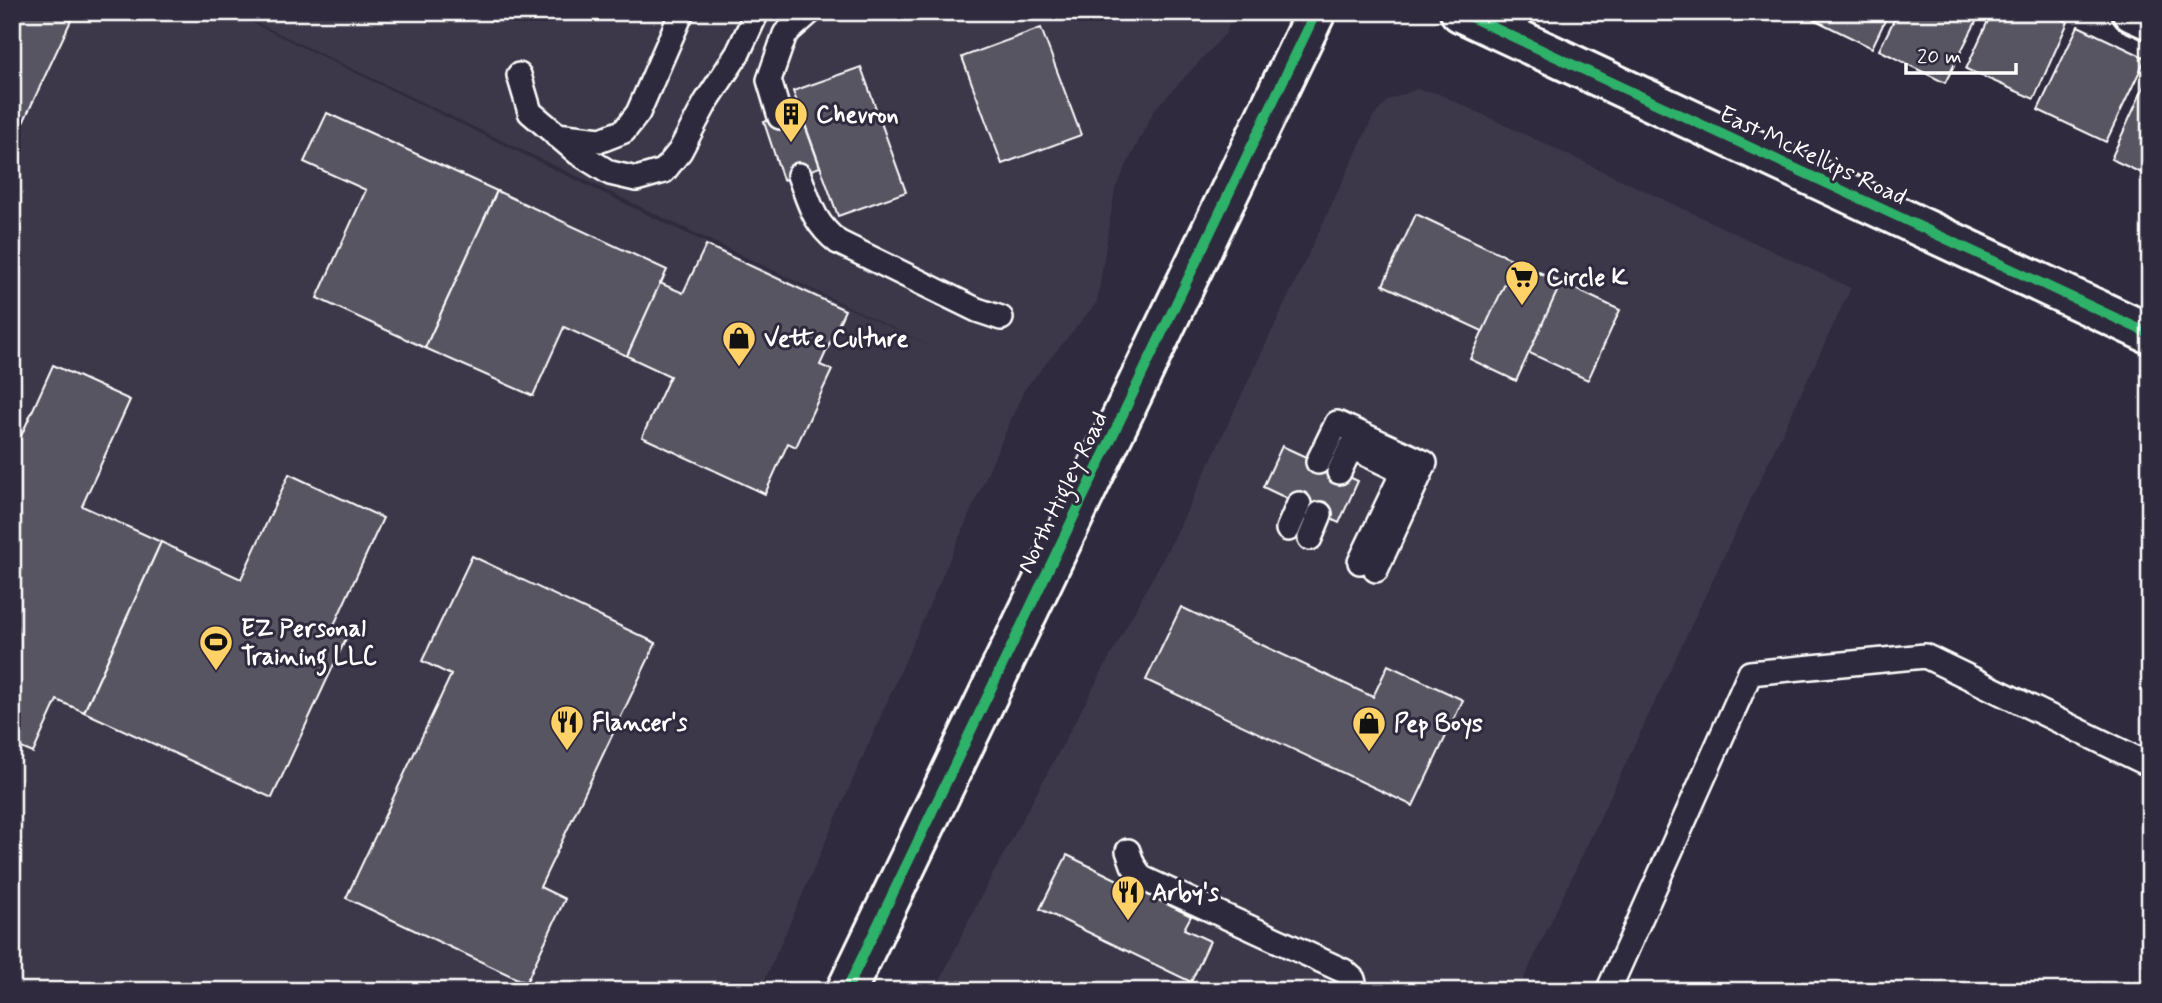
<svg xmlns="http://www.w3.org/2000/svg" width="2162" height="1003" font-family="Mynerve,sans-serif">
  <rect width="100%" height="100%" fill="#2f2a3d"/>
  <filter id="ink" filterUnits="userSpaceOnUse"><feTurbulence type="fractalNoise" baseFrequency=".0143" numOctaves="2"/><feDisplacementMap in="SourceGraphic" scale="14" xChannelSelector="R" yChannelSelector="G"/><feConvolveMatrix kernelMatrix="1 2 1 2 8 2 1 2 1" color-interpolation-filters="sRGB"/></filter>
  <g filter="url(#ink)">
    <g fill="#3c3749">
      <path d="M12,12H230L677,229L937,349L234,12H1233L1226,33L1154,110L1115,189L1097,302L1024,390L760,991H12Z"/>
      <path d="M1417,89L1437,93L1851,288L1518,991H953L938,984L979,900L1175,536L1373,117L1388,100Z"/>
    </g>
    <g fill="#595564" stroke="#fff" stroke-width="2">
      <path d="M12,12H75L15,140L12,139Z"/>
      <path d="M473,12H498L494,21Z"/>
      <path d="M1807,12H1889L1872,48L1805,15Z"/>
      <path d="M1898,12H1981L1945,83L1879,50Z"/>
      <path d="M1992,12H2046L2068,22L2034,99L1966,69Z"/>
      <path d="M2078,26L2146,58L2106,142L2038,110Z"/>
      <path d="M1041,28L1081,135L1002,164L962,57Z"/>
      <path d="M861,67L906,192L838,216L793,91Z"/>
      <path d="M2150,73V177L2111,159Z"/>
      <path d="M799,109L820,167L783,180L764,122Z"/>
      <path d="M327,113L497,191L425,348L317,298L366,190L304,162Z"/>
      <path d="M497,191L667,270L627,356L564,327L533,396L425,348Z"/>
      <path d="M1416,214L1620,310L1588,380L1383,285Z"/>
      <path d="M706,245L845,310L820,365L832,370L796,447L788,443L765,494L642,437L670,376L627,356L660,283L683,293Z"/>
      <path d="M1515,262L1561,283L1516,381L1470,359Z"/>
      <path d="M53,365L130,400L82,506L161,542L84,712L57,700L33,753L12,744V456Z"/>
      <path d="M1282,446L1358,481L1339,523L1263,487Z"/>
      <path d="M289,474L383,518L334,625L349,632L272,798L84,712L161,542L241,579Z"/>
      <path d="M472,556L656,643L540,887L565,899L526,983L346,898L451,675L422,661Z"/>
      <path d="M1181,607L1373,697L1388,665L1463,700L1413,806L1146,680Z"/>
      <path d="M1067,855L1191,916L1184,929L1210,941L1191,982L1040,909Z"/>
    </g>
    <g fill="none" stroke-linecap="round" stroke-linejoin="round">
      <g stroke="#fff" stroke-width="28">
        <g id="lane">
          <path d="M519,75L530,112L578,153L610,173L636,179L664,171L680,151L706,102L738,53L757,12"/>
          <path d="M780,117L769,80L785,34L810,12"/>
          <path d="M556,135L601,140L624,131L638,113L682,12"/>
          <path d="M799,175C810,204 813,222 838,242L977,310L1001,318"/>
          <path d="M1318,462L1337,423L1425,463L1376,570"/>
          <path d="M1339,472L1351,447L1403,472L1360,562"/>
          <path d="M1288,529L1299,504"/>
          <path d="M1310,538L1320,514"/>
          <path d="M1128,851L1133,865L1142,878L1344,971L1353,979L1356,991"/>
          <path d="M1608,991L1750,673L1925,656L2150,765"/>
        </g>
      </g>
      <g stroke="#fff" stroke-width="44">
        <path id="street" d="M2132,12L2150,20"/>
      </g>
      <g stroke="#fff" stroke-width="44">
        <path id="secondary" d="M846,991L1316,12"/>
      </g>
      <g stroke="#fff" stroke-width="44">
        <path id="primary" d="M1460,12L2150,334"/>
      </g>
      <use href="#lane" stroke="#2f2a3d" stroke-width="23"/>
      <use href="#street" stroke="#2f2a3d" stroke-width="38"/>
      <use href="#secondary" stroke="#2f2a3d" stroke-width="38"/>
      <use href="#primary" stroke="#2f2a3d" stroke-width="38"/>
      <g stroke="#2f2a3d" stroke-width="15">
        <g id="cycleway">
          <path d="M1460,12L2150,334"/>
          <path d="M846,991L1316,12"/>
        </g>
      </g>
      <use href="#cycleway" stroke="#2db169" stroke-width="10"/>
    </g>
  </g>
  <defs>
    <g id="building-pin" transform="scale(1.75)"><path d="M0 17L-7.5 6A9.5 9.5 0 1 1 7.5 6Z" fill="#ffd166" stroke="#2f2a3d"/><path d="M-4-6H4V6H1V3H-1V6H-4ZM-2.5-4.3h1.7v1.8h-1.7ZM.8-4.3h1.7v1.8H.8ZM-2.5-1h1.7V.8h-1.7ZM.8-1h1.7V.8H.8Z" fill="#111"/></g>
    <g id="supermarket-pin" transform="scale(1.75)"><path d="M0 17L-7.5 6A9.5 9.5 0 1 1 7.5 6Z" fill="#ffd166" stroke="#2f2a3d"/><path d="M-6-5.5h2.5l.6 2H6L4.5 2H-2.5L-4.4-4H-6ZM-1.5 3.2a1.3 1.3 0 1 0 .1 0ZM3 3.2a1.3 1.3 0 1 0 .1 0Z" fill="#111"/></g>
    <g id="shop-pin" transform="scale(1.75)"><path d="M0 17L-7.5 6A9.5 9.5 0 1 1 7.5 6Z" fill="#ffd166" stroke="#2f2a3d"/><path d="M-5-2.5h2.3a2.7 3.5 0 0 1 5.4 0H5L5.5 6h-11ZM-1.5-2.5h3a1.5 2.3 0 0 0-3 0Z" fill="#111"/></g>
    <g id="stadium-pin" transform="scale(1.75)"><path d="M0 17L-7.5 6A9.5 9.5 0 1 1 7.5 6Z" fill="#ffd166" stroke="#2f2a3d"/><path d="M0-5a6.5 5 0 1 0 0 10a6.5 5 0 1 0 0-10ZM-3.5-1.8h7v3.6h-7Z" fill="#111"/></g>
    <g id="restaurant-pin" transform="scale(1.75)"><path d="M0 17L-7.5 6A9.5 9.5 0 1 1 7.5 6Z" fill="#ffd166" stroke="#2f2a3d"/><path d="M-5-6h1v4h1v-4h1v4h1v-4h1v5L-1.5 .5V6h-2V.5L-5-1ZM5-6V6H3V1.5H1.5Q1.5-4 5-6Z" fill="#111"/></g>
  </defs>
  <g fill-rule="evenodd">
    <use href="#building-pin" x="791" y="114"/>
    <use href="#supermarket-pin" x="1522" y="277"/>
    <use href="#shop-pin" x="739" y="338"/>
    <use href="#stadium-pin" x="216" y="642"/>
    <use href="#restaurant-pin" x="567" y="722"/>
    <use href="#shop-pin" x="1369" y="723"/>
    <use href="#restaurant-pin" x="1128" y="892"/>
  </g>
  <g text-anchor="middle" stroke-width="6" stroke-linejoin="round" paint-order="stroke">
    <g font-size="24" font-weight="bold" fill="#fff" stroke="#2f2a3d" text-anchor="start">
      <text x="816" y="122">Chevron</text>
      <text x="1546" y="285">Circle K</text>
      <text x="764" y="346">Vette Culture</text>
      <text x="241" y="636">EZ Personal<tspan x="241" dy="28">Training LLC</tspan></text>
      <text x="592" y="730">Flancer's</text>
      <text x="1394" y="731">Pep Boys</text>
      <text x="1152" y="900">Arby's</text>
    </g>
    <g font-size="24" fill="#fff" stroke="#2f2a3d">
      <text transform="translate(1813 155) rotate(25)" y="8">East McKellips Road</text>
      <text transform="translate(1062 492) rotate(-64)" y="8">North Higley Road</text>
    </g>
  </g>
  <rect width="2162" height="1003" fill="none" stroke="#2f2a3d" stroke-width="42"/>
  <rect x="21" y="21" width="2120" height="961" fill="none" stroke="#fff" stroke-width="2.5" filter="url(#ink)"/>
  <path d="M1906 63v10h110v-10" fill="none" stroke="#ffffff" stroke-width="3.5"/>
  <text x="1917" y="63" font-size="21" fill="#ffffff" stroke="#2f2a3d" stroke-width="5" paint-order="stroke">20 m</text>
</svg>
